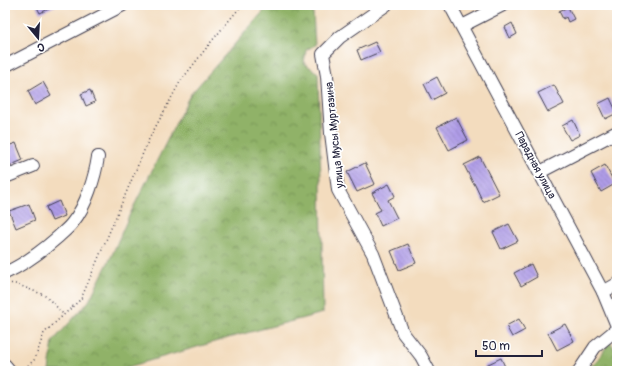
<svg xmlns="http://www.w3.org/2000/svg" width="622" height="376" font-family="Pangolin,sans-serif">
  <defs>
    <pattern id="forest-crowns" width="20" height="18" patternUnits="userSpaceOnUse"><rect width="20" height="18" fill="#90b267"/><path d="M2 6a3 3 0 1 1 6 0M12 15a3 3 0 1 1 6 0" fill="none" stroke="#759056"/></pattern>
    <pattern id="building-back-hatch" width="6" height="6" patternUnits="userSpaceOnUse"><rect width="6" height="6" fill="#af9ce7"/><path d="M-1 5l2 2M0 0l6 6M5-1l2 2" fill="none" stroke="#8e7fbc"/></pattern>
  </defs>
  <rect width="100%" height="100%" fill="#fff"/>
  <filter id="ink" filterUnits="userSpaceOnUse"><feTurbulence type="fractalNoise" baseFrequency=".025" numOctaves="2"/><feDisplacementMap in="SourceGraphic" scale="8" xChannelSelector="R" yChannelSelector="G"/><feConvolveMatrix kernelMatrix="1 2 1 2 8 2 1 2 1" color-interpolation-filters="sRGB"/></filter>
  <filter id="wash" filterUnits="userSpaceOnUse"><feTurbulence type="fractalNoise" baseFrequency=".012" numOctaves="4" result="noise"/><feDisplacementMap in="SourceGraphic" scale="16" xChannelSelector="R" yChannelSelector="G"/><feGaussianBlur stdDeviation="0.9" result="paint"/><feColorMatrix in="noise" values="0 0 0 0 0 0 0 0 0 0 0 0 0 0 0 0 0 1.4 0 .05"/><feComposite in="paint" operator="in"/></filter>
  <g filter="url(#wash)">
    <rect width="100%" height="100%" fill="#f3dcbe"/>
    <g fill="url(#forest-crowns)" stroke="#596a51">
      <path d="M269,5H319L313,12L315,45L306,50L304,63L318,73L321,182L323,313L235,336L114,371H49L53,341L89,301L112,255L128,218L190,95Z"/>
      <path d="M610,341L617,354V371H582L596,363Z"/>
    </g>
    <g id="blocks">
      <g fill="url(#building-back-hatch)">
        <path d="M36,5H57L40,13Z"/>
        <path d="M568,7L574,19L568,22L566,17L563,19L559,11Z"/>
        <path d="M512,23L517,34L510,38L505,27Z"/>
        <path d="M375,42L380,52L361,60L357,50Z"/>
        <path d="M437,77L445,93L432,100L424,84Z"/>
        <path d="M43,82L51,96L35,105L28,91Z"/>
        <path d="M554,85L564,104L548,112L538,93Z"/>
        <path d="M90,90L95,102L86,106L81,94Z"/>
        <path d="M610,98L617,113L605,119L598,104Z"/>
        <path d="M456,117L468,140L449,150L437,127Z"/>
        <path d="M573,120L580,135L570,140L562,126Z"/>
        <path d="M16,143L23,160L11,165L9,163L5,162V147Z"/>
        <path d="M480,157L499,194L483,202L474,183H473L464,165Z"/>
        <path d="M365,163L375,184L357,192L347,172Z"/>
        <path d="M605,165L615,184L601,192L591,173Z"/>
        <path d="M389,184L395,196L388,200L397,218L381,226L375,213L381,210L372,193Z"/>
        <path d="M59,201L65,216L52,221L46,207Z"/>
        <path d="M29,204L35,220L16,228L9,211Z"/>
        <path d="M509,224L518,241L501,249L493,232Z"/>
        <path d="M408,244L416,263L399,270L391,251Z"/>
        <path d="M531,264L537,277L521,286L514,273Z"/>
        <path d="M519,319L525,330L512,337L506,326Z"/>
        <path d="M565,324L574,341L557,350L548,333Z"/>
        <path d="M501,358L507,371H487L484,366Z"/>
      </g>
    </g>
  </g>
  <g filter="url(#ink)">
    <use href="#blocks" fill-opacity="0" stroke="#413e4f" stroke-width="1"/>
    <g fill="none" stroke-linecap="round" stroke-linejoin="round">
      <g stroke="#413e4f" stroke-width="14">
        <g id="minor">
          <path d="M386,5L340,37L323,54L327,76L331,133L338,190L373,254L403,333L421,356L429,371"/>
          <path d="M450,5L603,292L617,326"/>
          <path d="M462,26L503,5"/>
          <path d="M5,66L123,5"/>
          <path d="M5,169L8,176L33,166"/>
          <path d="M540,172L617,132"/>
          <path d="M5,273C25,264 41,252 58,237C63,232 69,228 73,222C86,206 95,177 98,157"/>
          <path d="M603,292L617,284"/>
          <path d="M5,365L10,371"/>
          <path d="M579,371L595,347L617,329"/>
        </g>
      </g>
      <g stroke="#413e4f" stroke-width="1.5" stroke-dasharray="1 3" stroke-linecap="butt">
        <path d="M7,283L16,284L44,295L54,304L63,314"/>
        <path d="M22,371L35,359L44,333L81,299L149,139L180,82L211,42L242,5"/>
      </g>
      <use href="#minor" stroke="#fff" stroke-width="12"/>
    </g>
  </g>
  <g text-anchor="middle" stroke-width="3.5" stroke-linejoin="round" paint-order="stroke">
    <g font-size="11" fill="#22223b" stroke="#fff">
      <text transform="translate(334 135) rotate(-96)" y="4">улица Мусы Муртазина</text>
      <text transform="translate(536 165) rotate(62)" y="4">Парадная улица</text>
    </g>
  </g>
  <rect width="622" height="376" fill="none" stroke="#fff" stroke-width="20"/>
  <g transform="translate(38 38) rotate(162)" stroke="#ffffff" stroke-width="3" paint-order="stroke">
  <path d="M0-3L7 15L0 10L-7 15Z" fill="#22223b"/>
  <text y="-6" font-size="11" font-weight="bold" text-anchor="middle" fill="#22223b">С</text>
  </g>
  <path d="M476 350v6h66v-6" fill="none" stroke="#22223b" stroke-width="2"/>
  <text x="482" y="350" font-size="12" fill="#22223b" stroke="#ffffff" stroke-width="3" paint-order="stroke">50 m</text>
</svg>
